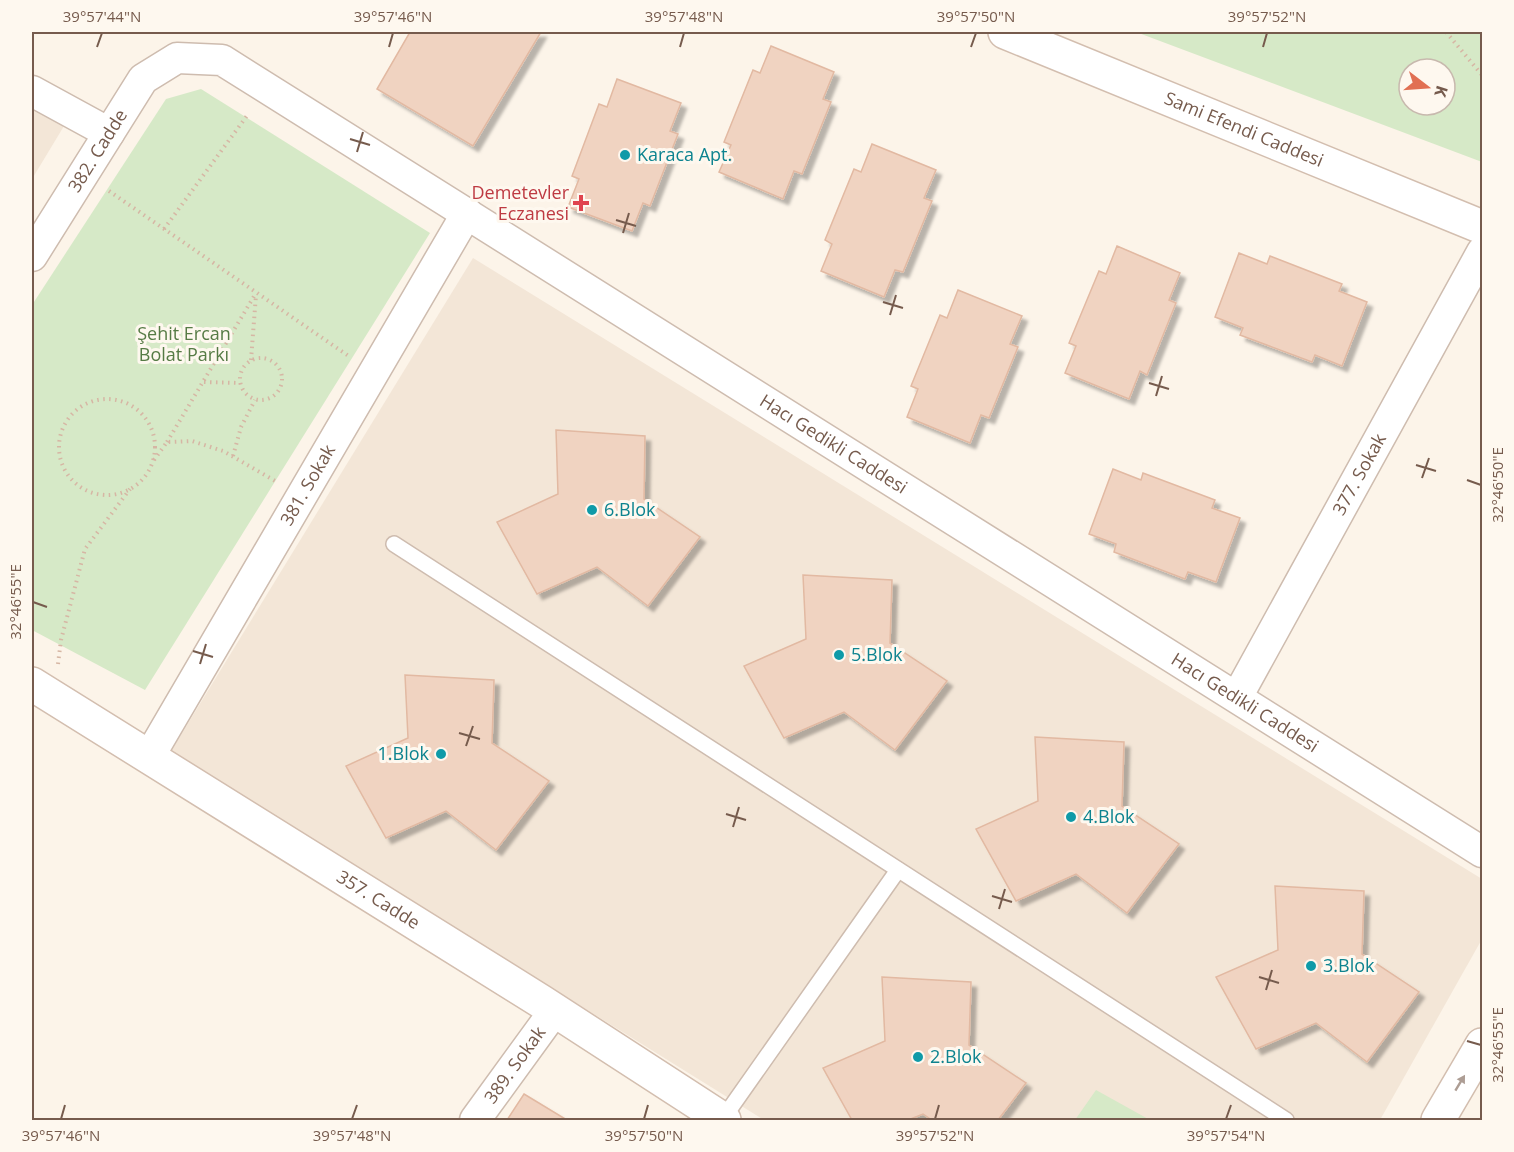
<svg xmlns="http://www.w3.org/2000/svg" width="1514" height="1152" font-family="'Open Sans',sans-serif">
  <defs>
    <filter id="shadow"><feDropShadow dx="5.5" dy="5.5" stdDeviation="1.5" flood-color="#0004"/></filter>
  </defs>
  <rect width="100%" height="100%" fill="#fcf4e9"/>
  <g fill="#f3e6d7">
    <path d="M32,108L64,126L32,179Z"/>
    <path d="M473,258L1482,879V939L1380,1120H764L171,751Z"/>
  </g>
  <g fill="#d6e9c7" fill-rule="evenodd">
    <path d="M1136,32H1482V162ZM1409,69H1445V105H1409Z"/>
    <path d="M201,89L430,233L145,690L32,630V305L166,99Z"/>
    <path d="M1096,1090L1150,1120H1075Z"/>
  </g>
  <g fill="#f0d3c1" stroke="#e2b9a2" stroke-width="1.5" filter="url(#shadow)">
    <path d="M410,32H541L473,146L377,89Z"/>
    <path d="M771,46L834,72L823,99L831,102L802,174L794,171L783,199L719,172L731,145L724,142L753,70L760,73Z"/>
    <path d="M617,79L681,103L670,131L678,134L650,206L643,203L632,231L568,207L579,179L572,176L599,104L607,107Z"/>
    <path d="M872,144L936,170L924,198L932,201L903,272L895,270L884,297L821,271L832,244L825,240L854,169L861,172Z"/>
    <path d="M1117,246L1180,273L1169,300L1176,303L1147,375L1140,371L1129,399L1065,373L1076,346L1069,343L1099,271L1106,274Z"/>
    <path d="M1239,253L1267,264L1270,256L1342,284L1339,291L1367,302L1342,366L1315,355L1312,362L1240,335L1243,328L1215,317Z"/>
    <path d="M958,290L1022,316L1010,344L1018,347L989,418L981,415L970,443L907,417L918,389L911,386L940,315L947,318Z"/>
    <path d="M556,430L645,436L644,499L700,537L648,606L597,567L537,594L497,522L558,494Z"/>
    <path d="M1113,469L1141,480L1143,473L1215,500L1212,508L1240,518L1216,582L1188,572L1185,579L1114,552L1116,544L1089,534Z"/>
    <path d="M803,575L892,580L890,643L947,681L895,750L844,712L784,738L744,666L806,639Z"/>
    <path d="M405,675L494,680L492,743L549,781L496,850L446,811L386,838L346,766L408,738Z"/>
    <path d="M1035,737L1124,742L1122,806L1179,844L1127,913L1076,874L1016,901L976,829L1038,801Z"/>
    <path d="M1275,886L1364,891L1362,954L1419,992L1367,1062L1316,1023L1256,1049L1216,977L1278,950Z"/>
    <path d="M882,977L971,982L969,1045L1026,1083L998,1120H932L923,1114L908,1120H852L823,1068L885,1041Z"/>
    <path d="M524,1094L567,1120H507Z"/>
  </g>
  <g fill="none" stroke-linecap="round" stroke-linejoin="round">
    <g stroke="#cebcaf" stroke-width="18">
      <g id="lane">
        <path d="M394,544L1286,1120"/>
        <path d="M722,1120L898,870"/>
      </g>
    </g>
    <g stroke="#cebcaf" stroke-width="33">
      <g id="street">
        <path d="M32,91L109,133"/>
        <path id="s1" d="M32,256L143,79L177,58L222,60L1482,852"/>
        <path id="s2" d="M1237,697L1482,252"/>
        <path id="s3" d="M149,757L467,213"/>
        <path id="s4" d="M475,1120L555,1010"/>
      </g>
    </g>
    <g stroke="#d3beaf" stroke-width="36">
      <g id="secondary">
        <path id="s5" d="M1005,32L1482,227"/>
        <path id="s6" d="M32,684L542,1002L724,1120"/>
        <path d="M1438,1120L1482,1045"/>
      </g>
    </g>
    <g stroke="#d6b6a4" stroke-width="4" stroke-dasharray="1.5 4.5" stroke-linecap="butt">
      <path d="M1446,32L1482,75"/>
      <path d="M109,191L350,357"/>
      <path d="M164,229L249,113"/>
      <circle cx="261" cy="379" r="21"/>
      <path d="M251,360L256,295"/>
      <path d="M204,382L240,383"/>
      <circle cx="107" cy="447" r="48"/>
      <path d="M167,442L256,293"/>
      <path d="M233,456L241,427L255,400"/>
      <path d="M154,460L167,442L192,441L223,451L277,482"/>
      <path d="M58,664L61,640L85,549L130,489"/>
    </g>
    <use href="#lane" stroke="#fff" stroke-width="15"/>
    <use href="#street" stroke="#fff" stroke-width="30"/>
    <use href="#secondary" stroke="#fff" stroke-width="33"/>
  </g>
  <defs><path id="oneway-solid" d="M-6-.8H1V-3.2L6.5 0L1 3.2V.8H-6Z" transform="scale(1.5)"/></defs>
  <use fill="#ad9d94" href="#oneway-solid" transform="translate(1460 1083) rotate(-59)"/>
  <path fill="none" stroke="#765b4d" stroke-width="2" d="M97,47L102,33M389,47L393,33M680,47L684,33M971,47L976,33M1263,47L1267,33M350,139L370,145M357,152L363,132M616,220L636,226M623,233L629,213M883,302L903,308M890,315L896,295M1149,383L1169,389M1156,396L1162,376M1416,465L1436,471M1422,478L1429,458M1467,480L1481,485M33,602L47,607M193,651L213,657M200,664L206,644M459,733L480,739M466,746L473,726M726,814L746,820M733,827L739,807M992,896L1012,902M999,909L1005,889M1259,977L1279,983M1266,990L1272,970M1467,1041L1481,1045M61,1119L65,1105M352,1119L357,1105M644,1119L648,1105M935,1119L939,1105M1226,1119L1231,1105"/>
  <g fill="#0f9aa8" stroke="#fef8ef" stroke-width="2">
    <circle cx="625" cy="155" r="6"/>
    <circle cx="592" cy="510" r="6"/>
    <circle cx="839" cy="655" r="6"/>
    <circle cx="441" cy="754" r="6"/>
    <circle cx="1071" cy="817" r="6"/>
    <circle cx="1311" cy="966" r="6"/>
    <circle cx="918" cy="1057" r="6"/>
  </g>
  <path fill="#e0444e" stroke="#fef8ef" stroke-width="2" d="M578 194h6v6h6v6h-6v6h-6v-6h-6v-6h6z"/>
  <g text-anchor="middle" stroke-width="6" stroke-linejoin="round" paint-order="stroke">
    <g font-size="18" fill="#765b4d" stroke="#fef8ef">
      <text dy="6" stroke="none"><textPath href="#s5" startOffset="258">Sami Efendi Caddesi</textPath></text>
      <text dy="6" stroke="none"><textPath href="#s1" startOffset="124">382. Cadde</textPath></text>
      <text dy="6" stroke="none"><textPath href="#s1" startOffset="1016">Hacı Gedikli Caddesi</textPath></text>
      <text dy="6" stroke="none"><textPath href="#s2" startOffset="254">377. Sokak</textPath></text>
      <text dy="6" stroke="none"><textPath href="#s3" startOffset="315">381. Sokak</textPath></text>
      <text dy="6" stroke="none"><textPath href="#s1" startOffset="1502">Hacı Gedikli Caddesi</textPath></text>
      <text dy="6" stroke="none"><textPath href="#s6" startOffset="408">357. Cadde</textPath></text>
      <text dy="6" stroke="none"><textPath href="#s4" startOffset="68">389. Sokak</textPath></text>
    </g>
    <g font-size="18" fill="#0d838f" stroke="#fef8ef" text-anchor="start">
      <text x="637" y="161">Karaca Apt.</text>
      <text x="604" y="516">6.Blok</text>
      <text x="851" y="661">5.Blok</text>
      <text x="429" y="760" text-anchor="end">1.Blok</text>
      <text x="1083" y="823">4.Blok</text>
      <text x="1323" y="972">3.Blok</text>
      <text x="930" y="1063">2.Blok</text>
    </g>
    <g font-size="18" fill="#be3a42" stroke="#fef8ef" text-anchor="end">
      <text x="569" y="199">Demetevler<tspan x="569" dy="21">Eczanesi</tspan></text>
    </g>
    <g font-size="18" fill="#567b45" stroke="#fef8ef">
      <text x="184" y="340">Şehit Ercan<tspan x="184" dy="21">Bolat Parkı</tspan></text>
    </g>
  </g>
  <rect width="1514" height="1152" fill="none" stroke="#fef8ef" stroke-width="66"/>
  <g transform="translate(1427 87) rotate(107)"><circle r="28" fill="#fef8ef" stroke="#c8b9ae" stroke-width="1.5"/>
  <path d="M0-4.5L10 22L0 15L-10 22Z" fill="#e17053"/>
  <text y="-9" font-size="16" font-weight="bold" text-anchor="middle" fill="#765b4d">K</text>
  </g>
  <rect x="33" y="33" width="1448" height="1086" fill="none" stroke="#765b4d" stroke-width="2"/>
  <g font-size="15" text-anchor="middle" fill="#765b4d">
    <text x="102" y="22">39°57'44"N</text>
    <text x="393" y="22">39°57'46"N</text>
    <text x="684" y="22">39°57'48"N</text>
    <text x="976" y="22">39°57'50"N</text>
    <text x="1267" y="22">39°57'52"N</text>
    <text transform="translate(1498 485) rotate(-90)" y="5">32°46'50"E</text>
    <text transform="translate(16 602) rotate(-90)" y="5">32°46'55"E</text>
    <text transform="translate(1498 1045) rotate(-90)" y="5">32°46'55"E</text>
    <text x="61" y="1141">39°57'46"N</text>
    <text x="352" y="1141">39°57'48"N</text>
    <text x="644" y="1141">39°57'50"N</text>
    <text x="935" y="1141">39°57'52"N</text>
    <text x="1226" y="1141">39°57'54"N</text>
  </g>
</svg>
